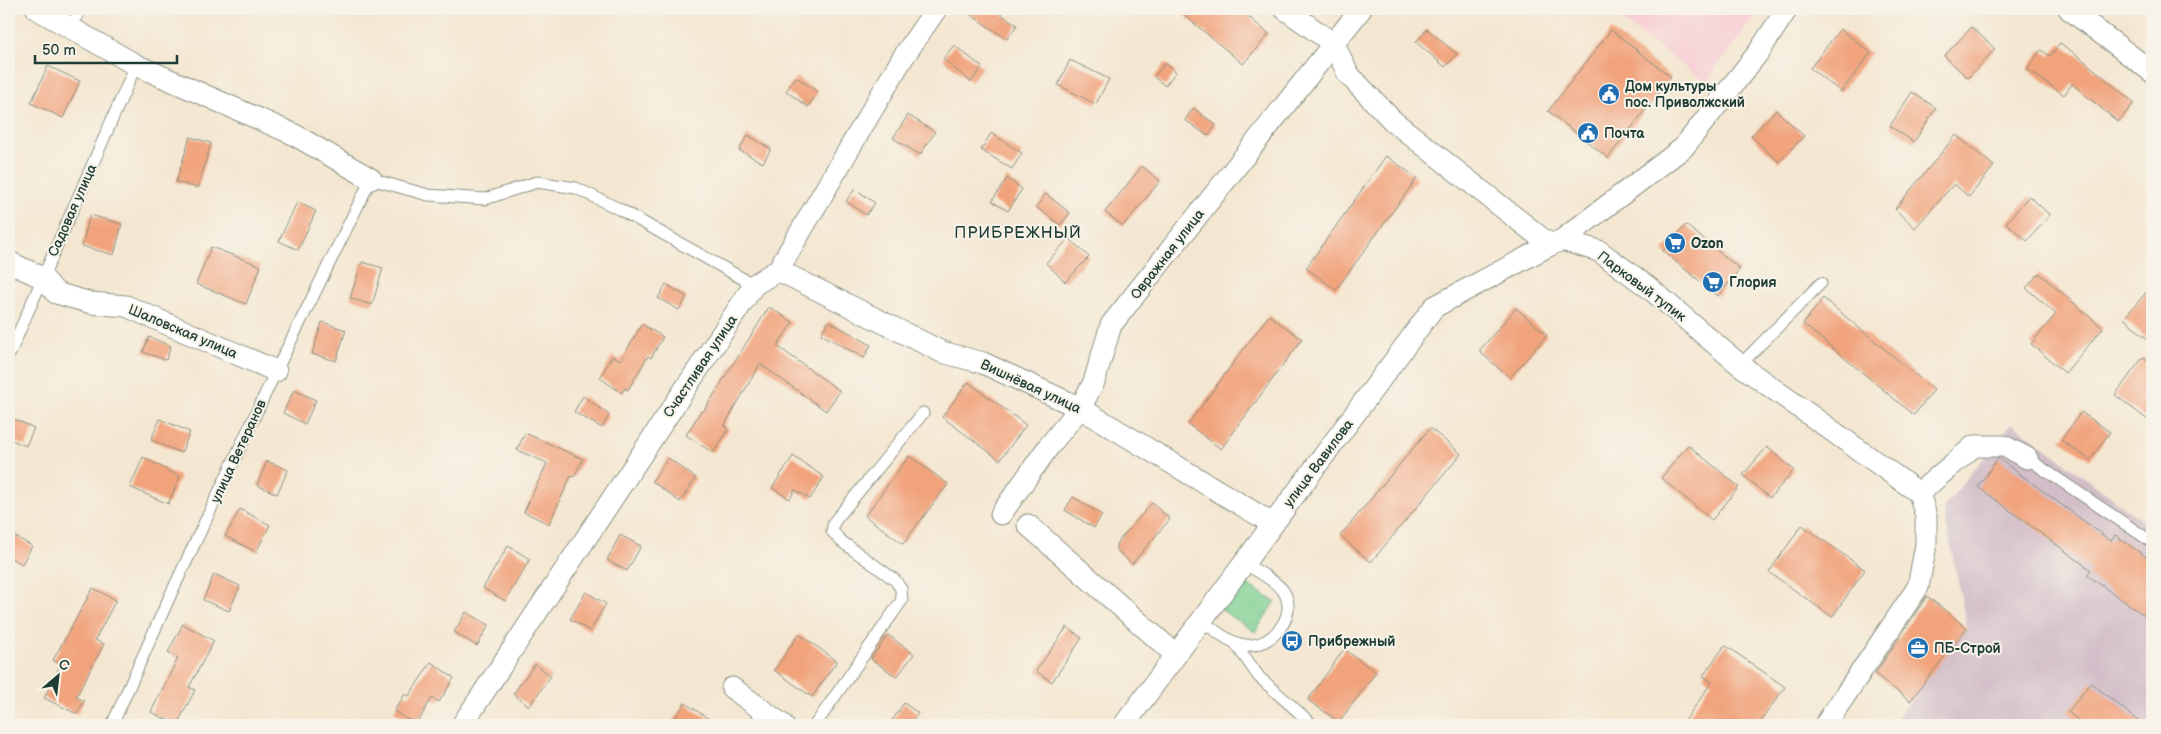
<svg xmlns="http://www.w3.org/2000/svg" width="2161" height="734" font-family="'Balsamiq Sans',sans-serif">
  <rect width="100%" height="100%" fill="#f7f3e8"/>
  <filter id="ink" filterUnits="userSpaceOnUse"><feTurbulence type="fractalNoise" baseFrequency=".02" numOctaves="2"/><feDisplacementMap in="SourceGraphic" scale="10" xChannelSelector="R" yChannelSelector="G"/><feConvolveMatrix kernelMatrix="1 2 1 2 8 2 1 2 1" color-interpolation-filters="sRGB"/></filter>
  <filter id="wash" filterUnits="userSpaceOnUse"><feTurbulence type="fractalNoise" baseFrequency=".0096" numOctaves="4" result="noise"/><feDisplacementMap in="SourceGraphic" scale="20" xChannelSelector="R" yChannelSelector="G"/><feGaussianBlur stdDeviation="1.12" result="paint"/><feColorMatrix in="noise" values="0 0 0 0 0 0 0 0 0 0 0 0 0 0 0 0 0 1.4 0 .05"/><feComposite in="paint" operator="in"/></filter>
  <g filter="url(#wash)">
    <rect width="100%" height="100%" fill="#f4e7d1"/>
    <path fill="#f7cfd5" d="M1606,9H1760L1706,82Z"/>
    <path fill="#d2bdc8" d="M2012,423L2152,528V725H1891L1967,628L1943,508Z"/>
    <path fill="#7bcf91" stroke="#4d8662" d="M1239,579L1275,602L1255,632L1220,609Z"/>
    <g id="blocks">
      <g fill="#f1a37c">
        <path d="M962,9H993L1017,25L1007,39Z"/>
        <path d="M1177,9H1239L1269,34L1243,64Z"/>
        <path d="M1972,27L1995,49L1968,78L1944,56Z"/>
        <path d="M1427,29L1457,54L1445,67L1416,42Z"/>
        <path d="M1840,29L1871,53L1841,92L1810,68Z"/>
        <path d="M1611,30L1671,77L1608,158L1548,111Z"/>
        <path d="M2060,43L2082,59L2134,103L2118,122L2072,84L2064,95L2027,69L2041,50L2050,56Z"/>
        <path d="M954,45L982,67L971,82L943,59Z"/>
        <path d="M1070,60L1109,79L1096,104L1058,85Z"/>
        <path d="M1165,63L1176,72L1165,86L1154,77Z"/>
        <path d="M48,66L80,81L63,118L31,103Z"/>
        <path d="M796,77L818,92L808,107L786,91Z"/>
        <path d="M1912,92L1936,108L1914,142L1890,126Z"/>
        <path d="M1193,108L1216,125L1208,136L1185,120Z"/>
        <path d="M1776,110L1804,136L1779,162L1751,136Z"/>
        <path d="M908,115L935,132L920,155L893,138Z"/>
        <path d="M991,133L1022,153L1012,169L981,150Z"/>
        <path d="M748,135L771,149L763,163L739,150Z"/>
        <path d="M1956,135L1994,166L1969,197L1954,184L1915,228L1895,209Z"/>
        <path d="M190,137L211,143L198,188L176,182Z"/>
        <path d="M1386,156L1417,178L1336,290L1306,268Z"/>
        <path d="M1142,166L1160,181L1123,226L1105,212Z"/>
        <path d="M1007,178L1022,189L1008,211L992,201Z"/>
        <path d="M855,189L875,203L866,215L846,201Z"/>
        <path d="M1046,194L1070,213L1060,225L1036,207Z"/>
        <path d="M2029,196L2050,215L2027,241L2006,223Z"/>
        <path d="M297,202L316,211L298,250L279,241Z"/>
        <path d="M90,215L122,224L114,255L82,246Z"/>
        <path d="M1686,225L1740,269L1718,296L1663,251Z"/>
        <path d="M1069,238L1089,257L1065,282L1046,263Z"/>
        <path d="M211,247L261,266L246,304L196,284Z"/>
        <path d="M362,262L383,268L372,305L350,298Z"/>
        <path d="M2039,273L2103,328L2065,373L2031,344L2056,314L2026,288Z"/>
        <path d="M666,284L687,297L679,310L658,298Z"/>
        <path d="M2152,286V343L2124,318Z"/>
        <path d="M1823,298L1934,390L1914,415L1803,324Z"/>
        <path d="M769,307L793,322L777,346L840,391L826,411L760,364L724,426L729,429L713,453L686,435L701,411L703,412Z"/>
        <path d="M1516,308L1547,335L1510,378L1479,351Z"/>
        <path d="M1269,315L1302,339L1221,449L1188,424Z"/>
        <path d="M829,321L871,345L864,358L821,334Z"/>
        <path d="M322,322L346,330L336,361L312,354Z"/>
        <path d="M642,324L663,337L651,358L648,356L628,390L625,388L622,393L600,378L612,356L621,360Z"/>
        <path d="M149,337L171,346L166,360L143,352Z"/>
        <path d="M2143,357L2152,363V423L2115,395Z"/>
        <path d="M968,382L1026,425L1000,460L942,417Z"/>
        <path d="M294,390L316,400L305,424L283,413Z"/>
        <path d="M583,396L609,415L602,428L574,412Z"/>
        <path d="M2081,412L2110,432L2090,460L2061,440Z"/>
        <path d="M9,417L34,428L26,446L9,439Z"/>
        <path d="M160,419L190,432L181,453L151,440Z"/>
        <path d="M1430,428L1461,454L1371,562L1340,536Z"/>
        <path d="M525,433L583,459L574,477L571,476L549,524L524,512L547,463L517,450Z"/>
        <path d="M1688,445L1739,487L1712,520L1661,478Z"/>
        <path d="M1767,447L1794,470L1770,498L1743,475Z"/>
        <path d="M793,456L824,477L810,499L795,490L790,499L772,488Z"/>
        <path d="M909,456L948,484L903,544L865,516Z"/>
        <path d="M143,457L180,477L168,504L130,487Z"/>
        <path d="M668,458L696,478L680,502L652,481Z"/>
        <path d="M1998,458L2111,541L2115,535L2152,561V621L2087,575L2091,570L1978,487Z"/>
        <path d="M267,461L288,470L277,494L257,485Z"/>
        <path d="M1073,497L1102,515L1094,528L1065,510Z"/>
        <path d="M1152,503L1170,519L1132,564L1116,550V544Z"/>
        <path d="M240,509L270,525L256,552L225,536Z"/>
        <path d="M1802,525L1865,570L1832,617L1769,572Z"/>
        <path d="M9,533L32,546L22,564L9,557Z"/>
        <path d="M620,535L641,546L627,571L607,560Z"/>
        <path d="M508,546L530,559L505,601L483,588Z"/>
        <path d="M214,574L240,586L229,611L203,600Z"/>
        <path d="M93,588L116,600L95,640L104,644L76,697L84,701L77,714L44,698L61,664L53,660Z"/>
        <path d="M586,592L606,604L590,631L570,619Z"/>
        <path d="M1927,596L1967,628L1910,701L1875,674Z"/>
        <path d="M466,612L489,625L477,646L454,632Z"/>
        <path d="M183,624L214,641L189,687L195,690L177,725L151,712L178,658L168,652Z"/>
        <path d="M1067,627L1082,638L1052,682L1036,671Z"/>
        <path d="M799,634L837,661L812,697L774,670Z"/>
        <path d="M888,635L914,654L897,677L871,659Z"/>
        <path d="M1725,645L1785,687L1758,725H1682L1712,682L1703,676Z"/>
        <path d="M1344,649L1376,672L1339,722L1308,700Z"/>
        <path d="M431,662L454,678L439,702L432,698L416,725L394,711L405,694L409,696Z"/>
        <path d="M535,664L551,676L529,706L513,694Z"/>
        <path d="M2091,683L2144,725H2084L2068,712Z"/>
        <path d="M685,703L718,725H670Z"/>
        <path d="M904,703L918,713L910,725H889Z"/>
      </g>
    </g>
  </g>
  <g filter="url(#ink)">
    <use href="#blocks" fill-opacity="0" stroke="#8a9282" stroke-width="1"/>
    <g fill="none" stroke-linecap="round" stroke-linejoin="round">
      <g stroke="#8a9282" stroke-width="13">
        <g id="service">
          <path d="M70,29L81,9"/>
          <path d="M9,355L136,65"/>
          <path d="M1740,365L1821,283"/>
          <path d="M2027,458L2152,542"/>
          <path d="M1202,621C1215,630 1229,643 1245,645C1270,649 1299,616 1284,592C1278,582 1255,570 1244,563"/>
          <path d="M1235,643L1259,677L1313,725"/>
          <path d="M112,725L170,596L276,371L371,179L428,195L485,199L537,182L576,188L619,209L754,285"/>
          <path d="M815,725L902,600L901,589L895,580L841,541L832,531L834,522L923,413"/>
        </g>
      </g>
      <g stroke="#8a9282" stroke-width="23">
        <g id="minor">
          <path d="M37,9L136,65L293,134L371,179"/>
          <path d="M1285,9L1334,44L1348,74L1393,121L1550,245L1562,240L1599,251L1648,287L1740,365L1919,493"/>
          <path d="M2069,9L2152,72"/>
          <path d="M1562,240L1683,148L1758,53L1787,9"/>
          <path d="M9,262L43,278L56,293L91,303L126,306L276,371"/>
          <path d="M778,270L942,352L983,363L1080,408L1273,524"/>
          <path d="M1001,514L1049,446L1080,408L1094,382L1111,325L1361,9"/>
          <path d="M1028,525L1176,655"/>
          <path d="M732,688L783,725"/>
          <path d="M462,725L754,285L778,270L902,59L936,9"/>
          <path d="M1124,725L1434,307L1550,245"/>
          <path d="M1825,725L1918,587L1926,545V516L1919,493L1974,446H2004L2027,458"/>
        </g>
      </g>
      <use href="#service" stroke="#fff" stroke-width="11"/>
      <use href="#minor" stroke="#fff" stroke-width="21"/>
    </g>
  </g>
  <defs>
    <g id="civic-disc" transform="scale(1.125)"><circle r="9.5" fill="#1f6fb2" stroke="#f7f3e8"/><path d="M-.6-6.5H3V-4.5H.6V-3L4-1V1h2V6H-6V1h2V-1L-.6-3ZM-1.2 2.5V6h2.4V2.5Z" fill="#fff"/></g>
    <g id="supermarket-disc" transform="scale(1.125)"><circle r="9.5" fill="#1f6fb2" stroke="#f7f3e8"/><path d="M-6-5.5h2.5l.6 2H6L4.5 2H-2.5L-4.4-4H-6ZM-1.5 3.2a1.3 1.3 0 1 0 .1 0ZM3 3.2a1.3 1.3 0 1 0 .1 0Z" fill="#fff"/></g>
    <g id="bus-disc" transform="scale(1.125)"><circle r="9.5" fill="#1f6fb2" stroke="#f7f3e8"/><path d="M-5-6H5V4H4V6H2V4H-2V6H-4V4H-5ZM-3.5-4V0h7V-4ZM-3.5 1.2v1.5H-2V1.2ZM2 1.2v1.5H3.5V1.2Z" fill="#fff"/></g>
    <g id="office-disc" transform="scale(1.125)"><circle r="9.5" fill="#1f6fb2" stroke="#f7f3e8"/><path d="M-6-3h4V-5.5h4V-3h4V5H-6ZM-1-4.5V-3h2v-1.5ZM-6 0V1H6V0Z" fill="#fff"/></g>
  </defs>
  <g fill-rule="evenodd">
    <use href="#civic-disc" x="1609" y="94"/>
    <use href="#civic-disc" x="1588" y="133"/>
    <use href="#supermarket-disc" x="1675" y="243"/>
    <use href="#supermarket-disc" x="1713" y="282"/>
    <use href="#bus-disc" x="1292" y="641"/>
    <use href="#office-disc" x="1918" y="648"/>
  </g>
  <g text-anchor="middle" stroke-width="4" stroke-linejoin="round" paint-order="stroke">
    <g font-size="14" font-weight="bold" fill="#1f3d34" stroke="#f7f3e8" text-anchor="start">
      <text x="1625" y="91">Дом культуры<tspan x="1625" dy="16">пос. Приволжский</tspan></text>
      <text x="1604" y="138">Почта</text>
      <text x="1691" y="248">Ozon</text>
      <text x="1729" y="287">Глория</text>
      <text x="1308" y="646">Прибрежный</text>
      <text x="1934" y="653">ПБ-Строй</text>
    </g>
    <g font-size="14" fill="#1f3d34" stroke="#f7f3e8">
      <text transform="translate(72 210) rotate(-66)" y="5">Садовая улица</text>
      <text transform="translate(1167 254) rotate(-52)" y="5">Овражная улица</text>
      <text transform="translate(1642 286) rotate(37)" y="5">Парковый тупик</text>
      <text transform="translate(183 331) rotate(23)" y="5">Шаловская улица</text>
      <text transform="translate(700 366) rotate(-56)" y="5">Счастливая улица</text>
      <text transform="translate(1031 386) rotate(25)" y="5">Вишнёвая улица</text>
      <text transform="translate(238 451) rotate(-65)" y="5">улица Ветеранов</text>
      <text transform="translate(1318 463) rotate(-53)" y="5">улица Вавилова</text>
    </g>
    <g font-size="16" letter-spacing="1" fill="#1f3d34" stroke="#f7f3e8">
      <text x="1018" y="238">ПРИБРЕЖНЫЙ</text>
    </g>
  </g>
  <rect width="2161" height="734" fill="none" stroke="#f7f3e8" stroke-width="30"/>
  <g transform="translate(58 676) rotate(28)" stroke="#f7f3e8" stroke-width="4" paint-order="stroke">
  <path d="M0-4L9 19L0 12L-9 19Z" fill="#1f3d34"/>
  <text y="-8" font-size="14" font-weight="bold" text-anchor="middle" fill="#1f3d34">С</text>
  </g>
  <path d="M35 55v8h142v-8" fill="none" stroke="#1f3d34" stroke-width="2.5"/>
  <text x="42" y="55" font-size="15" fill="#1f3d34" stroke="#f7f3e8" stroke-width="4" paint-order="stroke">50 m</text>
</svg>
